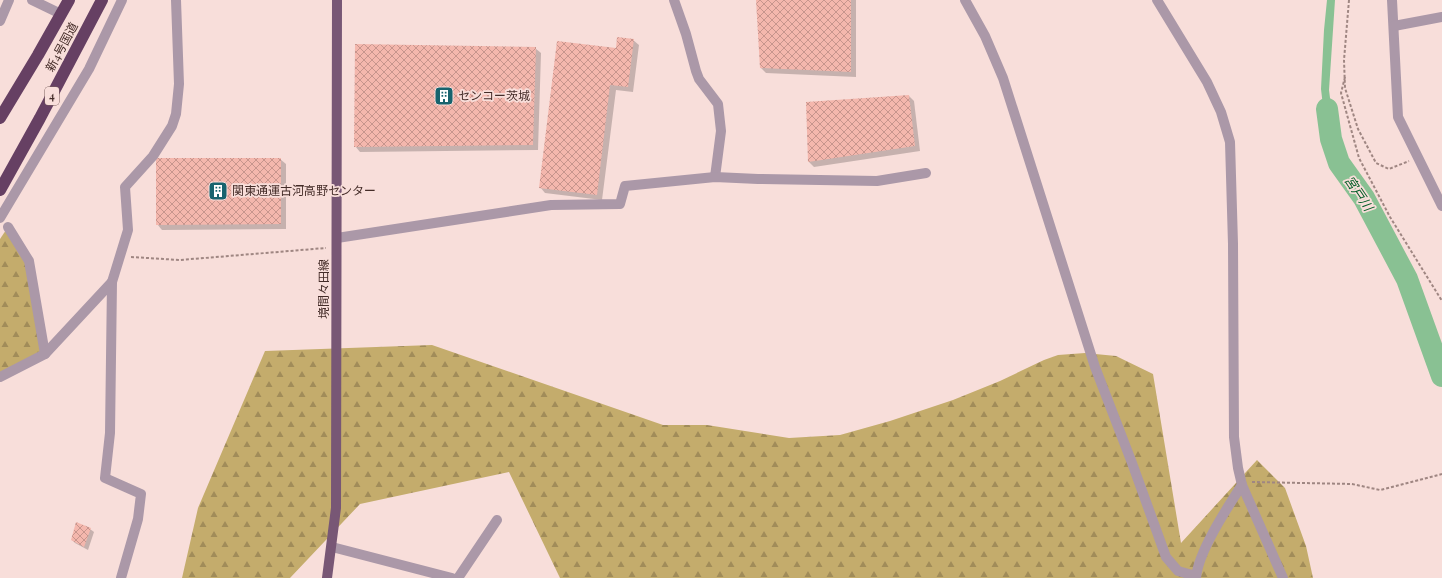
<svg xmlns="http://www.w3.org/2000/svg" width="1442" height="578" font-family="'Playfair Display','Noto Sans JP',serif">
  <defs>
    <pattern id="forest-firs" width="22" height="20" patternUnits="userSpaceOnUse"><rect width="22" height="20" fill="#c4ac6c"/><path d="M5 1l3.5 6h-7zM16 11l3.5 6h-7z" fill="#a18c59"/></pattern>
    <pattern id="building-cross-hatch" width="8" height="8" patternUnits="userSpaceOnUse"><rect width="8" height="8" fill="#f4b7ad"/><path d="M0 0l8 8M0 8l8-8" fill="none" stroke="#c7958d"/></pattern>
  </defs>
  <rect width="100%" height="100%" fill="#f8deda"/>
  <g fill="url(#forest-firs)">
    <path d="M8,227L29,261L45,354L0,377V239Z"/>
    <path d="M432,345L663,425H707L789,438L840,435L890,421L953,400L1000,381L1044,360L1058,355L1085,353L1116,356L1153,374L1181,543L1257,460L1285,488L1306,546L1313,578H560L509,472L360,504L290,578H182L198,508L265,351Z"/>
  </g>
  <path fill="#89c193" d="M1327,0H1335L1329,90L1335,138L1327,140L1321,89L1324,30Z"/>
  <g fill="#0003">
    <path d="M757,0H856V77L766,73L761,68Z"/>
    <path d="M633,40L639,45L633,92L616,90L602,200L545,193L540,187L616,49Z"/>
    <path d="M535,48L541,53L538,150L360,152L355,146Z"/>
    <path d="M909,96L914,101L920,151L814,167L809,162Z"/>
    <path d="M280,159L286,164V229L162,230L157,224Z"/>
    <path d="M90,529L94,532L88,550L75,543L72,540Z"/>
  </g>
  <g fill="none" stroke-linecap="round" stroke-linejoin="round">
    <path stroke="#89c193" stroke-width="22" d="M1327,109L1331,139L1339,163L1364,198L1407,279L1442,376"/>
  </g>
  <g fill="url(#building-cross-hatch)">
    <path d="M756,0H851V72L760,68Z"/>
    <path d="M617,37L634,39L628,87L610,85L597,195L539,188L557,41L616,48Z"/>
    <path d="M355,44L536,47L533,145L354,147Z"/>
    <path d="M909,95L915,146L808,162L806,102Z"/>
    <path d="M156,158H281V224L156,225Z"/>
    <path d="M76,522L91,528L84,547L71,540Z"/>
  </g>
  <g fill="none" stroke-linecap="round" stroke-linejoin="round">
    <g stroke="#9f8682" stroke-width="2" stroke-dasharray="3 2" stroke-linecap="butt">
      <path d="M1349,0L1344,60L1345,88L1358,129L1376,163L1389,169L1409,161"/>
      <path d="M1345,77L1341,93L1359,158L1390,217L1442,301"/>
      <path d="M131,257L180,260L326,248"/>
      <path d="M1252,482L1352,484L1380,490L1442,474"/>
    </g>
    <g stroke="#ab98a8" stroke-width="10">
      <path d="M32,0L61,14"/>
      <path d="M674,0L686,34L696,71L699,79L718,104L721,131L715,177"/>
      <path d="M965,0L985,36L1003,78L1095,367L1132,463L1166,557L1178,571L1196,576"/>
      <path d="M1157,0L1207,82L1221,112L1230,142L1233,244L1234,437L1238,468L1242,485L1283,578"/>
      <path d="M1392,0L1398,117L1442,206"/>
      <path d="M0,21L9,0"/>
      <path d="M1394,26L1442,17"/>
      <path d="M0,218L89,69L122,0"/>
      <path d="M8,227L29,261L45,354"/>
      <path d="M337,238L551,205L620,204L625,186L715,177L758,179L877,181L926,173"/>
      <path d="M0,377L45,354L112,282"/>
      <path d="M332,547L452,578"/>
      <path d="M121,578L138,519L141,494L105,478L110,433L112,282L128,230L125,187L153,156L172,126L176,114L179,84L176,0"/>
      <path d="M458,578L497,520"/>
      <path d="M1196,578C1198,552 1227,508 1242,485"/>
    </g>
    <path stroke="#785775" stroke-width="10" d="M327,578L336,508L337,0"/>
    <g stroke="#664063" stroke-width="12">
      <path d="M0,118L38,55L69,0"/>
      <path d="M0,190L40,118L102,0"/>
    </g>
  </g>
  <defs>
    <g id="building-square" transform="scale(1)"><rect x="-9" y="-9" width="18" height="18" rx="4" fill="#17636e" stroke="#f8deda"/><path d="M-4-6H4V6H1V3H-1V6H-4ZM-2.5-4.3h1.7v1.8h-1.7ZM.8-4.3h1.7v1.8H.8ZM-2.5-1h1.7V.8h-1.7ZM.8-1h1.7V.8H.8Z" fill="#fff"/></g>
  </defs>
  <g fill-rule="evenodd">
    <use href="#building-square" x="444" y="96"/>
    <use href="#building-square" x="218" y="191"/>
  </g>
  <g text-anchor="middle" stroke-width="3.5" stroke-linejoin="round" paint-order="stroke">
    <rect fill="#f8deda" stroke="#7a615d" stroke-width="1" x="45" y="87" width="14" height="18" rx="3"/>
    <g font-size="11" font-weight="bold" fill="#442c28">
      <text x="52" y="100">4</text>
    </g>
    <g font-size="12" fill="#442c28" stroke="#f8deda">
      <text transform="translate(62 47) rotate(-62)" y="4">新4号国道</text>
      <text transform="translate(324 289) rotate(-90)" y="4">境間々田線</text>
    </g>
    <g font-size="12" fill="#442c28" stroke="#f8deda" text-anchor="start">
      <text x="458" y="100">センコー茨城</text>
      <text x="232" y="195">関東通運古河高野センター</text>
    </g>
    <g font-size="13" font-style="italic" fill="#005d26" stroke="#f8deda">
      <text transform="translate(1359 193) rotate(56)" y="5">宮戸川</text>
    </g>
  </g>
</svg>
